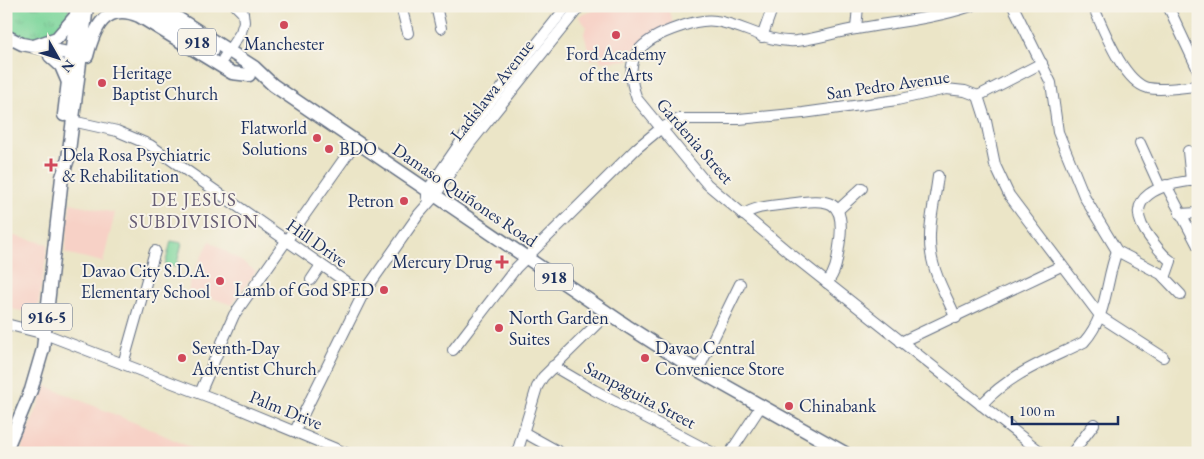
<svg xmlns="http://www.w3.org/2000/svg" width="1204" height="459" font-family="'EB Garamond',serif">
  <defs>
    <pattern id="park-tufts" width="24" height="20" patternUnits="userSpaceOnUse" patternTransform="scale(1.25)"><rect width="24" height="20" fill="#7dd69b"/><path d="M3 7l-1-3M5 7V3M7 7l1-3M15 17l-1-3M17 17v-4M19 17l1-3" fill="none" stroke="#6bb888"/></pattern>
  </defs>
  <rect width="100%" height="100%" fill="#f7f3e8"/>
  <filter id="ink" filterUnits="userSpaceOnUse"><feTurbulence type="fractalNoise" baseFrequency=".02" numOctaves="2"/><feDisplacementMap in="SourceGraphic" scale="10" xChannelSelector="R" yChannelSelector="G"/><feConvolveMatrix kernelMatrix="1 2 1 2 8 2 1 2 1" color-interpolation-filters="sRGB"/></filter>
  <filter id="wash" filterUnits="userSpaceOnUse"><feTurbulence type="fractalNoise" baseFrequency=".0096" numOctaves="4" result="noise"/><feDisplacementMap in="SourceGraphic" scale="20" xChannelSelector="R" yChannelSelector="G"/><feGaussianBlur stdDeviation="1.12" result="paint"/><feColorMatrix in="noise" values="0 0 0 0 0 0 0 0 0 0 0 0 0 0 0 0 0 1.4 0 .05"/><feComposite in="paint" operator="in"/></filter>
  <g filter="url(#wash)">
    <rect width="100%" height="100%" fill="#ebe5c7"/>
    <g fill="#f7d1c6">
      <path d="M606,6H667L673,23L647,36L631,53L629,60L600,62V58L591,60L584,34L586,26L578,16Z"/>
      <path d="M70,203L115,213L103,262L65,253Z"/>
      <path d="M6,234L48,244L37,314L6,308Z"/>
      <path d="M210,241L256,271L232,305L188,290L195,269Z"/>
      <path d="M46,386L157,432L202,453H29L21,449Z"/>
    </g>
    <path fill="#7dd69b" stroke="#4c827c" d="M171,241L182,243L176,267L165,265Z"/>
    <path fill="url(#park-tufts)" stroke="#4c827c" d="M6,6H70C64,37 30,51 6,29Z"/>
  </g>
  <g filter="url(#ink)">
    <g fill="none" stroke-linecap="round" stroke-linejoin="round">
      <g stroke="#646f83" stroke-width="12">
        <g id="minor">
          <path d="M401,6L408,33"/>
          <path d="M436,6L441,28"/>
          <path d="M971,6C933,19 895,22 856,29C836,32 816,39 796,41C766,43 744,25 716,21C704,19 690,23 679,27C640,40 621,57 637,99L707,184L787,251L1042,453"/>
          <path d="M1013,6L1051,83L1058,132L1085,198L1117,251L1161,274L1181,295"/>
          <path d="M1093,6C1103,28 1123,82 1148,88C1163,91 1182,87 1198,86"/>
          <path d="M1168,6L1198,70"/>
          <path d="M856,29L858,6"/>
          <path d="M762,37L773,6"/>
          <path d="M223,59L241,32L244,22L243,13L236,6"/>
          <path d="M978,96L1042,63"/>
          <path d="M72,121L117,131L150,145L363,294"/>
          <path d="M1140,143L1160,187"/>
          <path d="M1188,151L1191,181"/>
          <path d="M938,176C935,201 927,229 931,253C934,275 947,297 956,318"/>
          <path d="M1166,185L1198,246"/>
          <path d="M427,197V191L473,124L567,6"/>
          <path d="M838,210L862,188"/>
          <path d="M1180,214L1198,213"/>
          <path d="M743,215C756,206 772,206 787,204C829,198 847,197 839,247C837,261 836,272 827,283"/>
          <path d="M1165,278L1171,261C1162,255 1157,247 1150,238C1117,196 1164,183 1198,180"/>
          <path d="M311,280L321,265"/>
          <path d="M6,324L45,334L230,405L346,453"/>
          <path d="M901,342L1061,266"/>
          <path d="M453,350L516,268L637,148L660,129L679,119H739L803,113L897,100L946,89L965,91L978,96L986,121L995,165L1009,195L1101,317L1163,357"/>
          <path d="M123,364L155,251"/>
          <path d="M553,366L594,390L713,453"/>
          <path d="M698,370L740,284"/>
          <path d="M200,393L234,315L356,142"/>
          <path d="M981,405C1011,373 1046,361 1084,342C1108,315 1105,282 1117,251"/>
          <path d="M295,431L363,294L419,214L434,197L471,142L580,6"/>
          <path d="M525,433L561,453"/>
          <path d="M517,453L537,387L543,377L608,313"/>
          <path d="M730,453L761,406"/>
          <path d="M1072,453L1094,424"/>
        </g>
      </g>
      <g stroke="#646f83" stroke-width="15">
        <g id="major">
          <path d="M143,6L212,51"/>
          <path d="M159,6L254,67L273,85L627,326L685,363L845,453"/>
          <path d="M6,36L22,44L78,55"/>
          <path d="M34,46L57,38L75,17"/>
          <path d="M50,56L61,66L67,80"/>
          <path d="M87,56C94,29 105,1 139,16L232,73L249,75"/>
          <path d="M64,115L77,6"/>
          <path d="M6,450L31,390L43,349L62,177L68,159L87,6"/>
        </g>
      </g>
      <use href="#minor" stroke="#fff" stroke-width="10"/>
      <use href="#major" stroke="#fff" stroke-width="12"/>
    </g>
  </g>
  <g fill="#d1495b" stroke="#f7f3e8" stroke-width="2">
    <circle cx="284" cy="25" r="5"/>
    <circle cx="616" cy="35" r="5"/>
    <circle cx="102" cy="83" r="5"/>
    <circle cx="317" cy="138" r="5"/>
    <circle cx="329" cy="149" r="5"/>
    <path d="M48.5 157.5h5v5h5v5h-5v5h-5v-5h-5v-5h5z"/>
    <circle cx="404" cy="201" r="5"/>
    <path d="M499.5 254.5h5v5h5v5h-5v5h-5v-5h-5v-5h5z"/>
    <circle cx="220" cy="281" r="5"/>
    <circle cx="384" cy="290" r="5"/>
    <circle cx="499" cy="328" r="5"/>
    <circle cx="182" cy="358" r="5"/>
    <circle cx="645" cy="358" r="5"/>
    <circle cx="789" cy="406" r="5"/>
  </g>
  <g text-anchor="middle" stroke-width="4" stroke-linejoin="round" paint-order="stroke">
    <g fill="#f7f3e8" stroke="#5d6a87" stroke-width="1">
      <rect x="178" y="28.5" width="38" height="27" rx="4"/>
      <rect x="535" y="263.5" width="38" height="27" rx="4"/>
      <rect x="22" y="303.5" width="50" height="27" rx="4"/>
    </g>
    <g font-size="16" font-weight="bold" fill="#1b2f5e">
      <text x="197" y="48">918</text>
      <text x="554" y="283">918</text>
      <text x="47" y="323">916-5</text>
    </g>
    <g font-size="18" fill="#1b2f5e" stroke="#f7f3e8" text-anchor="start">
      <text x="284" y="50" text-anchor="middle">Manchester</text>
      <text x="616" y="60" text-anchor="middle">Ford Academy<tspan x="616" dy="21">of the Arts</tspan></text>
      <text x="112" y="79">Heritage<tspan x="112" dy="21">Baptist Church</tspan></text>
      <text x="307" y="134" text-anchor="end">Flatworld<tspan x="307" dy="21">Solutions</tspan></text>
      <text x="339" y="155">BDO</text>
      <text x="62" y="161">Dela Rosa Psychiatric<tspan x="62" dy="21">&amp; Rehabilitation</tspan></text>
      <text x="394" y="207" text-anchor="end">Petron</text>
      <text x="492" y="268" text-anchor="end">Mercury Drug</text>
      <text x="210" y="277" text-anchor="end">Davao City S.D.A.<tspan x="210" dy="21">Elementary School</tspan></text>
      <text x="374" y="296" text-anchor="end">Lamb of God SPED</text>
      <text x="509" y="324">North Garden<tspan x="509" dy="21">Suites</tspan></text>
      <text x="192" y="354">Seventh-Day<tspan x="192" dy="21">Adventist Church</tspan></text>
      <text x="655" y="354">Davao Central<tspan x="655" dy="21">Convenience Store</tspan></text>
      <text x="799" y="412">Chinabank</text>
    </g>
    <g font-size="18" fill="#1b2f5e" stroke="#f7f3e8">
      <text transform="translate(888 85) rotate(-8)" y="6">San Pedro Avenue</text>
      <text transform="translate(492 90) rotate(-52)" y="6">Ladislawa Avenue</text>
      <text transform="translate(695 141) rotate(49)" y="6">Gardenia Street</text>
      <text transform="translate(465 195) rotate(34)" y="6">Damaso Quiñones Road</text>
      <text transform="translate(317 243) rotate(35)" y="6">Hill Drive</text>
      <text transform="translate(640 395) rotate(28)" y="6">Sampaguita Street</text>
      <text transform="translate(286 410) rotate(22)" y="6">Palm Drive</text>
    </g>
    <g font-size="19" letter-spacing="1" fill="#665d74" stroke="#f7f3e8">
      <text x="194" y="206">DE JESUS<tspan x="194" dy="22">SUBDIVISION</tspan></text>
    </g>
  </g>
  <rect width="1204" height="459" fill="none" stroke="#f7f3e8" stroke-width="25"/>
  <g transform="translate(58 58) rotate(129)" stroke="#f7f3e8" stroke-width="4" paint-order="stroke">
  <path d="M0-4L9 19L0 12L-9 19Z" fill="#1b2f5e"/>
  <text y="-8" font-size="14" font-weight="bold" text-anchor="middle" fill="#1b2f5e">N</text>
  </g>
  <path d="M1012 416v8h106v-8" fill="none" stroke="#1b2f5e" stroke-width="2.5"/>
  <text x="1019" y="416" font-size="15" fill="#1b2f5e" stroke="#f7f3e8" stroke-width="4" paint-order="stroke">100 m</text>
</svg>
